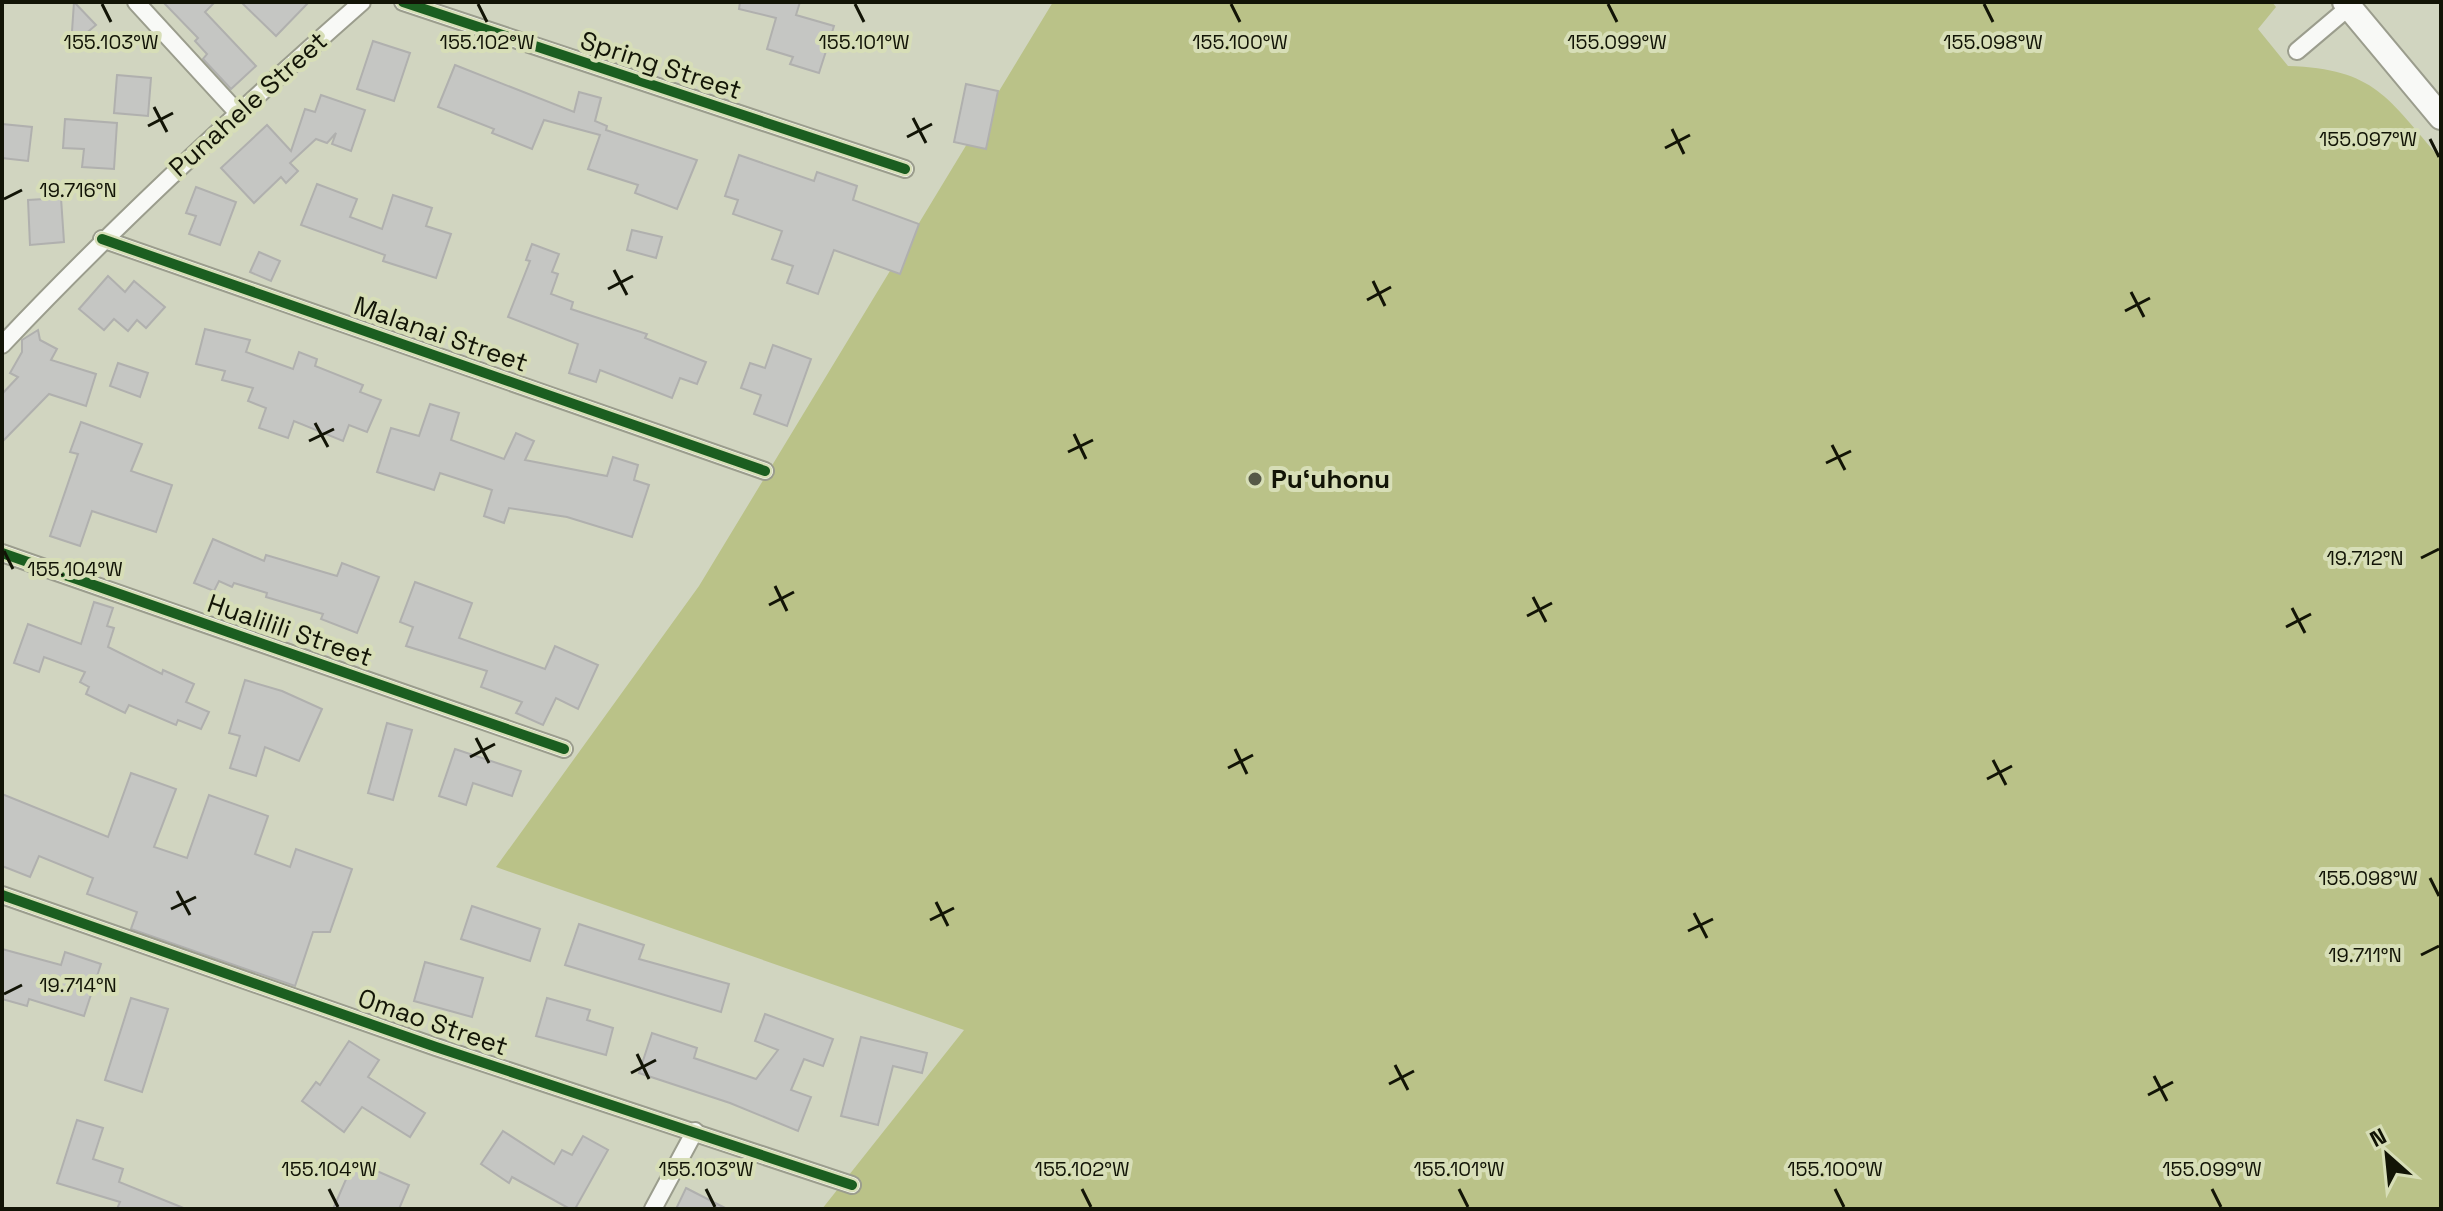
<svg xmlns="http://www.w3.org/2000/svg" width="2443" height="1211" font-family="'Space Grotesk',sans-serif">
  <rect width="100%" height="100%" fill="#d1d5c0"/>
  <path fill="#bac288" d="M1053,2H2272L2276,7L2258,29L2288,66C2376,69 2387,98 2441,159V1209H822L964,1030L496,867L699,586Z"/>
  <g fill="#c5c6c3" stroke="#b0b0ae" stroke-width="2">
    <path d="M74,2L96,25L71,46Z"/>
    <path d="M163,2H215L205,12L256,66L231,89L203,59L207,54L195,41L198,38Z"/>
    <path d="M241,2H309L276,36Z"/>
    <path d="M740,2H800L796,15L834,26L819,73L790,64L793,57L767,49L776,18L739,9Z"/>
    <path d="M373,41L410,53L394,101L357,89Z"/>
    <path d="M455,65L574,112L579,92L601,98L595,121L607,126L606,130L697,160L677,209L635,193L638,185L588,169L600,135L544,120L532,149L492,133L494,129L438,107Z"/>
    <path d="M117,75L151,78L148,116L114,113Z"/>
    <path d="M966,84L998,91L986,149L954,142Z"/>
    <path d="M321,95L365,110L351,151L332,144L336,133L327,143L316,139L290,163L298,171L286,183L281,177L254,203L221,168L267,125L291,151L305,109L315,112Z"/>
    <path d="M65,119L117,123L114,169L82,167L84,149L63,148Z"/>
    <path d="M2,124L32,127L28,161L2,158Z"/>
    <path d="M739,155L814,181L817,172L857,186L853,200L919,224L900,274L834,250L818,294L787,283L793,266L772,259L782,231L733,214L738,200L725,196Z"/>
    <path d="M317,184L357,199L350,217L382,229L393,195L432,208L426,226L451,234L436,278L383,261L385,255L301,225Z"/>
    <path d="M196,187L236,202L220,245L189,234L196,216L186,213Z"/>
    <path d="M61,198L64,242L30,245L28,200Z"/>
    <path d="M632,230L662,237L656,258L627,250Z"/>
    <path d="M532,244L559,254L552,272L558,274L551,294L573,302L571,309L647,334L645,338L706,362L697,384L680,378L672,398L600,370L596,382L569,373L578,344L508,317L530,261L526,260Z"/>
    <path d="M259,252L280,261L271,281L250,272Z"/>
    <path d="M108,276L125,292L134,281L165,307L146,328L137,320L128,331L114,319L104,330L79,309Z"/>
    <path d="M205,329L250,340L246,352L293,369L299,352L317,359L315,366L363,385L360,392L381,400L367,432L349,425L343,441L294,421L288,438L259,428L266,408L248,401L253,388L222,380L225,371L196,364Z"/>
    <path d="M38,330L40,340L57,349L51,360L96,374L86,406L49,394L2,442V394L18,377L10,373L22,352V340Z"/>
    <path d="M773,345L811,359L787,426L754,414L761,395L741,388L750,363L765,368Z"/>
    <path d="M118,363L148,373L140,397L110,386Z"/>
    <path d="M430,404L459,413L451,440L504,459L516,433L534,441L525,460L607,476L613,457L638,465L634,480L649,485L632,537L567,517L509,508L504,523L484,516L492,490L440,473L434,490L377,472L391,428L419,436Z"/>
    <path d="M81,422L142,444L131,471L172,485L156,532L92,511L80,546L50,536L78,454L70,452Z"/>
    <path d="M213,539L264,561L266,555L337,576L342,563L379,577L357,633L321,619L323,614L266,597L267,593L234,583L232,587L219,581L214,591L194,583Z"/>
    <path d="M415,582L472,603L459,638L545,669L555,646L598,665L578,709L556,698L543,725L516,713L522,702L481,687L487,671L406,646L413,627L400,622Z"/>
    <path d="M94,602L113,608L107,626L114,628L108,647L162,674L163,670L194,684L186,702L209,712L201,729L178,720L176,725L129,705L125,713L86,694L89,687L80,682L85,672L44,657L39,672L14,663L28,624L81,644Z"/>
    <path d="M245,680L282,691L322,709L299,761L265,747L256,776L230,768L240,736L229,733Z"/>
    <path d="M387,723L412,730L393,800L368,793Z"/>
    <path d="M455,749L521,771L512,796L473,783L466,805L439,796Z"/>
    <path d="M131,773L176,789L154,847L187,858L209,795L268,816L255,854L290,867L296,849L352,869L330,932H313L295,986L131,929L137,912L87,894L93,878L39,856L30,877L2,866V794L108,837Z"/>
    <path d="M472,906L540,929L530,961L461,939Z"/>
    <path d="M579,924L644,945L639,959L729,984L721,1012L565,965Z"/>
    <path d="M2,949L61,965L65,952L101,964L84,1016L29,999L27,1006L2,999Z"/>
    <path d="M425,962L483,978L472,1017L414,1001Z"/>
    <path d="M131,998L168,1009L142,1092L105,1080Z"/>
    <path d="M547,998L590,1010L587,1020L613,1028L606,1055L536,1036Z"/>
    <path d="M765,1014L833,1039L823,1066L804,1059L791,1090L811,1097L798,1131L730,1103L639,1073L652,1033L697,1048L694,1058L756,1079L778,1050L755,1041Z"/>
    <path d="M861,1037L927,1053L922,1073L893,1066L878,1125L841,1116Z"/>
    <path d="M349,1041L379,1060L368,1077L425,1113L410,1137L362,1107L344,1132L302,1101L316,1082L320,1085Z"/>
    <path d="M77,1120L103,1128L93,1159L123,1169L119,1182L186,1209H117L120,1202L57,1183Z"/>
    <path d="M503,1131L554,1164L562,1150L572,1155L583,1136L608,1150L575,1209H570L512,1177L509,1183L481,1164Z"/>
    <path d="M354,1161L409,1185L399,1209H333Z"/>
    <path d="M686,1188L727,1209H676Z"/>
  </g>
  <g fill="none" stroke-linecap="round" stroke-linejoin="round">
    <g stroke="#9b9d8d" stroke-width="20">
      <g id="minor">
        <path d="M136,2L237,112"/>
        <path d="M403,2L905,169"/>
        <path d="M2297,51L2349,7"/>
        <path d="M102,239L765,471"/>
        <path d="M2,345C116,224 237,112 362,2"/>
        <path d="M2,553L564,749"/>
        <path d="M2,895L436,1047L852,1185"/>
        <path d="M653,1209L695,1131"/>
      </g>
    </g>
    <g stroke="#9b9d8d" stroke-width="28">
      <path id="secondary" d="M2345,2L2441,117"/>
    </g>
    <use href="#minor" stroke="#f8f9f6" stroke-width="16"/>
    <use href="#secondary" stroke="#f8f9f6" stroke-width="24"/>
    <g stroke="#d7deb7" stroke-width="15">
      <g id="cycleway">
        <path d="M403,2L905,169"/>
        <path d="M102,239L765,471"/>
        <path d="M2,553L564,749"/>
        <path d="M2,895L436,1047L852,1185"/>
      </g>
    </g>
    <use href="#cycleway" stroke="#1b5e20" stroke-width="10"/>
  </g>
  <path fill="none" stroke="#121406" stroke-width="3" d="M102,4L111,22M478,4L487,22M855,4L864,22M1231,4L1240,22M1608,4L1617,22M1984,4L1993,22M154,107L167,132M913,118L926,143M148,126L173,113M1672,129L1684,154M907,137L932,124M2430,139L2439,157M1665,148L1690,135M4,199L22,190M614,270L627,295M1373,281L1385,306M608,289L633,276M2131,292L2144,317M1367,300L1391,287M2125,311L2150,298M315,423L328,447M1074,434L1086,459M309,441L334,429M1832,445L1845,470M1068,452L1093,440M1826,463L1851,451M4,551L13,569M2421,558L2439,549M775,586L787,611M1533,597L1546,622M769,605L794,592M2292,608L2305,633M1527,616L1552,603M2286,627L2311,614M476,738L489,763M1235,749L1247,774M470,757L495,744M1993,760L2006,785M1228,768L1253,755M1987,779L2012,766M2430,878L2439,896M177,891L190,915M936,902L948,926M171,909L196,897M1694,913L1707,938M930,920L954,908M1688,931L1713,919M2421,955L2439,946M4,994L22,985M637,1054L649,1079M1395,1065L1408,1090M631,1073L656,1060M2154,1076L2167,1101M1389,1084L1414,1071M2148,1095L2173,1082M329,1189L338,1207M706,1189L715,1207M1082,1189L1091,1207M1459,1189L1468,1207M1835,1189L1844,1207M2212,1189L2221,1207"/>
  <circle fill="#555847" stroke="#d7deb7" stroke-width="3" cx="1255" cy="479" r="8"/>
  <g text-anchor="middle" stroke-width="8" stroke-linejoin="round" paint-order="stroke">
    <g font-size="26" fill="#121406" stroke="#d7deb7">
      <text transform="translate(661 65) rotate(18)" y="9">Spring Street</text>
      <text transform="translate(248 104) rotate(-42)" y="9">Punahele Street</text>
      <text transform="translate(441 334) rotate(19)" y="9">Malanai Street</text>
      <text transform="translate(290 630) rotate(19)" y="9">Hualilili Street</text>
      <text transform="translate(433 1022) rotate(19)" y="9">Omao Street</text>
    </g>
    <g font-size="26" font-weight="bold" fill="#121406" stroke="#d7deb7" text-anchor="start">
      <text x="1271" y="488">Puʻuhonu</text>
    </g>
  </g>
  <g font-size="20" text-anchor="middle" fill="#121406" stroke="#d7deb7" stroke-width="8" stroke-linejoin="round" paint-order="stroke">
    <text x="111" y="49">155.103°W</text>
    <text x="487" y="49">155.102°W</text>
    <text x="864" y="49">155.101°W</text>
    <text x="1240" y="49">155.100°W</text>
    <text x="1617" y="49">155.099°W</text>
    <text x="1993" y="49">155.098°W</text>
    <text x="2368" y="146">155.097°W</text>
    <text x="78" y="197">19.716°N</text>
    <text x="2365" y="565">19.712°N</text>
    <text x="75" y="576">155.104°W</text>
    <text x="2368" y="885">155.098°W</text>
    <text x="2365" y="962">19.711°N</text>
    <text x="78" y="992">19.714°N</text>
    <text x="329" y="1176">155.104°W</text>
    <text x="706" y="1176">155.103°W</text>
    <text x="1082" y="1176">155.102°W</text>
    <text x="1459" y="1176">155.101°W</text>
    <text x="1835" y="1176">155.100°W</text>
    <text x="2212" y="1176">155.099°W</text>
  </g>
  <rect width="2443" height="1211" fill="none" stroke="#121406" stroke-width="8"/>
  <g transform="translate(2387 1155) rotate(333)" stroke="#d7deb7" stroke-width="6" paint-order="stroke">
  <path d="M0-6L14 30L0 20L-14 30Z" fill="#121406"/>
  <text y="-12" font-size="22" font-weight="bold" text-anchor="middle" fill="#121406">N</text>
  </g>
</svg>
